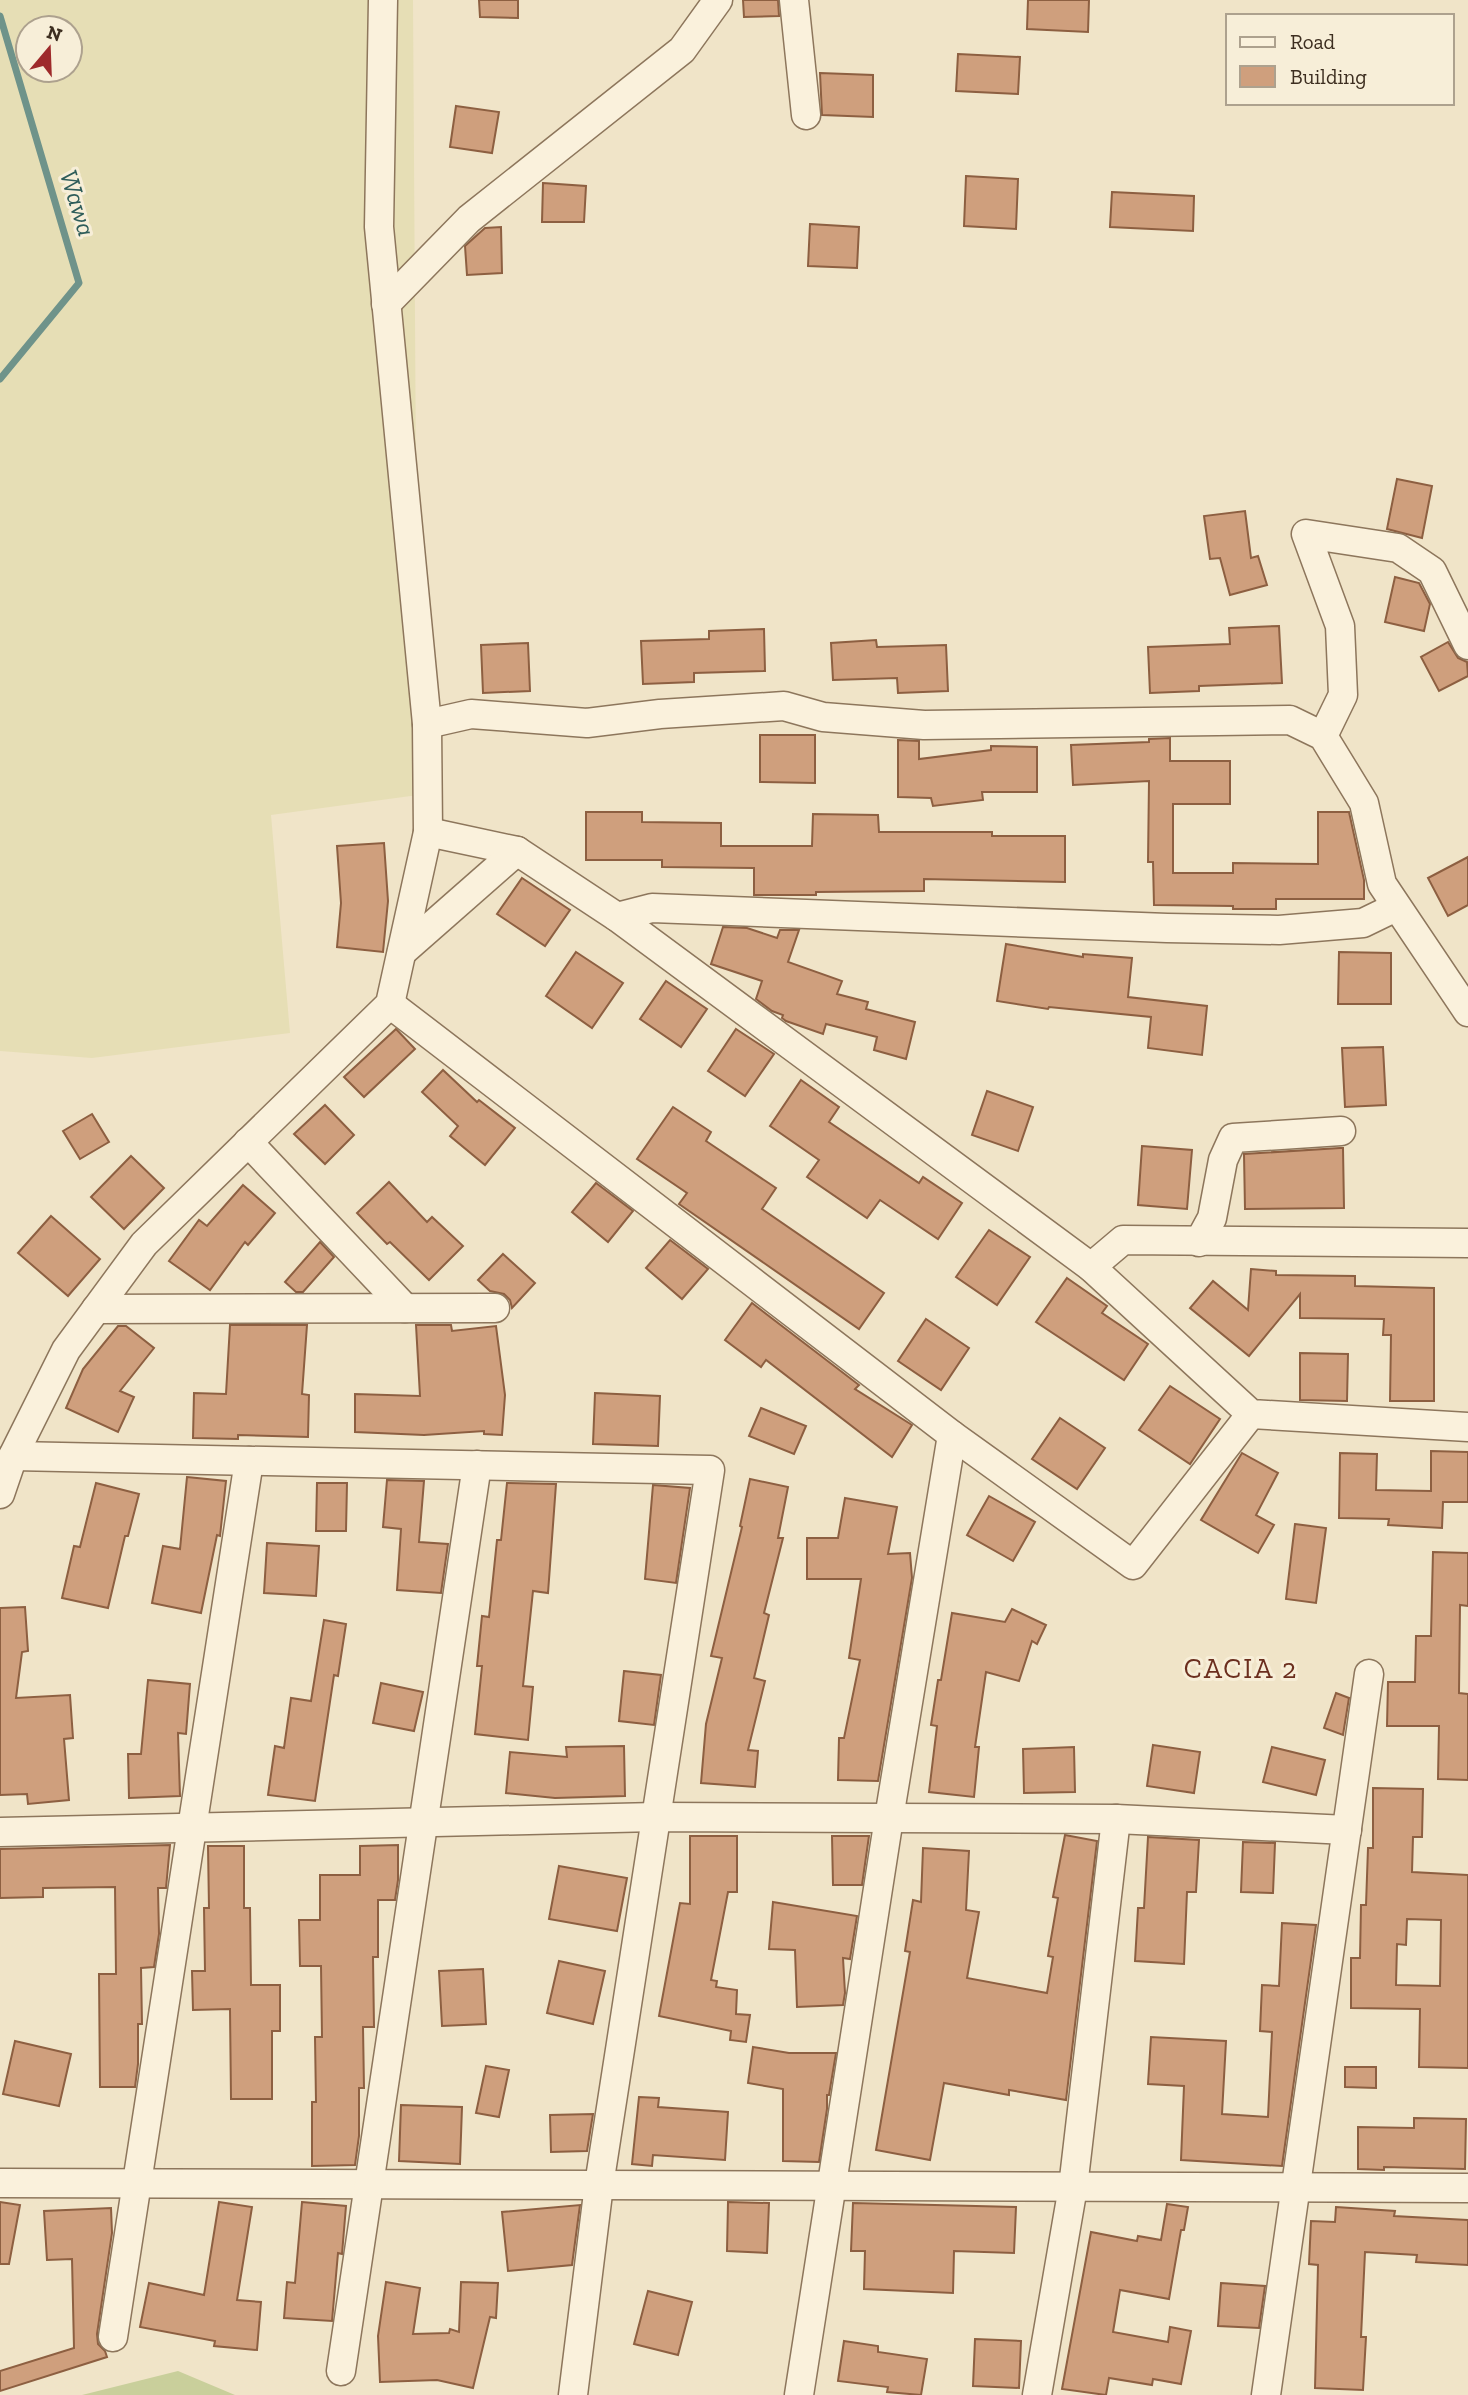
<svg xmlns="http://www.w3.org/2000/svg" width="1468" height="2395" font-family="'Zilla Slab',serif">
  <rect width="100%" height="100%" fill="#f0e4c8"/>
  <path fill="#e6deb5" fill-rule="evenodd" d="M0,0H413L418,795L271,815L290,1033L92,1058L0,1051ZM28,28H70V70H28Z"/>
  <path fill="#c9cf9b" d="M178,2371L235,2395H82Z"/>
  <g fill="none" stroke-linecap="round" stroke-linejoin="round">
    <path stroke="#6f938a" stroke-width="7" d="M0,16L79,283L0,379"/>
  </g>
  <g fill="#cf9f7d" stroke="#8d5f41" stroke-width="2" fill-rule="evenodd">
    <path d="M479,0H518V18L480,17Z"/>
    <path d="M743,0H778L779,16L744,17Z"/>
    <path d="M1028,0H1089L1088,32L1027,29Z"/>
    <path d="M958,54L1020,57L1018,94L956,91Z"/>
    <path d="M820,73L873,75V117L822,115Z"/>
    <path d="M456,106L499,112L492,153L450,147Z"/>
    <path d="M966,176L1018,179L1016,229L964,226Z"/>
    <path d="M543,183L586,186L584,222H542Z"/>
    <path d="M1112,192L1194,196L1193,231L1110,227Z"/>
    <path d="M810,224L859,227L857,268L808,266Z"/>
    <path d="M501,227L502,273L467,275L465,246L485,228Z"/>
    <path d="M1397,479L1432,486L1422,538L1387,529Z"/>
    <path d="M1245,511L1251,558L1258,556L1267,585L1230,595L1220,558L1210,559L1204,516Z"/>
    <path d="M1395,577L1419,583L1430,604L1424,631L1385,622Z"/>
    <path d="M1279,626L1282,683L1199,686V691L1150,693L1148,647L1230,644L1229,628Z"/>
    <path d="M764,629L765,671L694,673V682L643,684L641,641L709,639V631Z"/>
    <path d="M876,640L877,647L946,645L948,691L898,693L897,678L833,680L831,643Z"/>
    <path d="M1448,642L1458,658L1467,662L1468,676L1439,691L1421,657Z"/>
    <path d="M528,643L530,691L483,693L481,645Z"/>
    <path d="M760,735H815V783L760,782Z"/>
    <path d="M1170,738V761H1230V804H1173V873H1233V863L1318,864V812H1349L1364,880V899H1276V909H1233V906L1154,905L1153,862H1148L1149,781L1073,785L1071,745L1149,742V739Z"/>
    <path d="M898,740L919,741V759L991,750V746L1037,747V792H982L983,800L933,806L931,798L898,797Z"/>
    <path d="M586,812H642V822L721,823V846H812L813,814L878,815L879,832H992V836H1065V882L924,879V891L816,892V895H754V868L662,867V860H586Z"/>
    <path d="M384,843L388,901L383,952L337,947L341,903L337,846Z"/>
    <path d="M1468,857V905L1448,916L1428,878Z"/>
    <path d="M522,878L570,910L545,946L497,914Z"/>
    <path d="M723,927L747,928L777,938L780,930H799L788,962L842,981L837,994L868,1002L866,1009L915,1022L906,1059L874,1050L877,1037L826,1024L823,1034L786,1021L782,1018L783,1015L772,1011L756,999L762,981L711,964Z"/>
    <path d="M1006,944L1083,957V954L1132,958L1128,997L1207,1006L1202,1055L1148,1048L1151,1017L1049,1007L1048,1009L997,1001Z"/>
    <path d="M576,952L623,983L592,1028L546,996Z"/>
    <path d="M1339,952L1391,953V1004H1338Z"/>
    <path d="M666,981L707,1009L681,1047L640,1019Z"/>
    <path d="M396,1029L415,1049L364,1097L344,1077Z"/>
    <path d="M736,1029L774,1054L745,1096L708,1071Z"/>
    <path d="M1383,1047L1386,1105L1345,1107L1342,1048Z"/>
    <path d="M443,1070L477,1102L479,1100L515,1128L485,1165L450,1136L458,1126L422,1092Z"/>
    <path d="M801,1080L839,1107L829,1122L919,1183L923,1177L962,1203L938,1239L880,1200L867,1218L807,1177L819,1160L770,1126Z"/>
    <path d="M987,1091L1033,1107L1018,1151L972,1135Z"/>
    <path d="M325,1105L354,1135L325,1164L294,1134Z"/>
    <path d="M673,1107L711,1132L706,1141L776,1188L762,1209L884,1293L859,1329L679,1204L687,1193L637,1159Z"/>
    <path d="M92,1114L109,1142L80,1159L63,1131Z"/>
    <path d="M1142,1146L1192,1150L1187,1209L1138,1205Z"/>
    <path d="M1340,1148H1343L1344,1208L1245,1209L1244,1154Z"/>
    <path d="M131,1156L164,1188L124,1229L91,1197Z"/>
    <path d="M389,1182L427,1222L432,1217L463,1246L429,1280L390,1242L387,1244L357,1213Z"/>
    <path d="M596,1183L633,1211L608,1242L572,1212Z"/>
    <path d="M243,1185L275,1213L248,1245L245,1242L210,1290L169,1261L199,1220L207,1226Z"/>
    <path d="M51,1216L100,1259L68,1296L18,1253Z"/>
    <path d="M989,1230L1030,1257L997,1305L956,1277Z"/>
    <path d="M670,1240L708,1269L682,1299L646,1268Z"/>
    <path d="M320,1242L334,1257L303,1292H296L285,1282Z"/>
    <path d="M503,1254L535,1283L512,1308L510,1300L504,1294L490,1291L478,1280Z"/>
    <path d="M1251,1269L1276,1271V1275L1355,1276V1286L1434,1288V1401H1390L1391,1335H1383L1384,1319L1300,1318V1294L1249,1356L1190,1308L1213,1281L1248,1310Z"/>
    <path d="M1067,1278L1107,1306L1102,1313L1148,1344L1124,1380L1036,1322Z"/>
    <path d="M752,1303L859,1385L855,1389L912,1425L892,1457L766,1360L761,1367L725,1340Z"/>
    <path d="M926,1319L969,1348L941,1390L898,1361Z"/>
    <path d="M230,1325H307L302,1394L309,1395L308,1437L238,1435V1439L193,1438L194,1393L226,1394Z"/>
    <path d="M416,1325H451L452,1331L496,1326L505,1395L502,1435L484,1434V1431L424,1435L355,1432V1394L420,1396Z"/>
    <path d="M118,1326H126L154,1348L120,1391L134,1397L118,1432L66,1408L83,1369Z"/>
    <path d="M1300,1353L1348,1354L1347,1401L1300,1400Z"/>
    <path d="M1170,1386L1220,1419L1190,1464L1139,1430Z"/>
    <path d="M595,1393L660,1396L658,1446L593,1444Z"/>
    <path d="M761,1408L806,1426L794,1454L749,1436Z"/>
    <path d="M1060,1418L1105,1448L1077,1489L1032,1459Z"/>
    <path d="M1431,1451L1468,1452V1502H1443L1442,1528L1388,1525L1389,1519L1339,1518L1340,1453L1377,1454L1376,1490L1431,1491Z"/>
    <path d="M1242,1453L1278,1473L1256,1515L1274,1525L1258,1553L1201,1520Z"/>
    <path d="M187,1477L226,1481L220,1536L217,1535L201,1613L152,1603L163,1546L180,1549Z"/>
    <path d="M750,1479L788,1487L778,1538H783L764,1613L769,1615L754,1678L765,1681L748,1750L758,1751L755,1787L701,1783L706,1724L722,1658L711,1656L742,1527L740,1526Z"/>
    <path d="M387,1480L424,1481L419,1542L448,1544L441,1593L397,1590L401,1529L383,1527Z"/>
    <path d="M96,1483L139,1494L128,1536H125L108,1608L62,1598L74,1546L80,1547Z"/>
    <path d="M317,1483H347L346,1531H316Z"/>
    <path d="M507,1483L556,1484L548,1593L533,1591L523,1686L533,1687L528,1740L475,1734L482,1666H477L482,1616L489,1617L497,1540H501Z"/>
    <path d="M653,1485L690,1488L676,1583L645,1579Z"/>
    <path d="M989,1496L1035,1522L1013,1561L967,1535Z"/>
    <path d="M845,1498L897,1507L888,1554L910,1553L912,1578L878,1781L838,1780L839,1738H844L860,1660L849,1658L861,1579H807V1538H838Z"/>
    <path d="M1295,1524L1326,1528L1316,1603L1286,1599Z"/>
    <path d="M267,1543L319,1546L316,1596L264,1593Z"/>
    <path d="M1433,1552L1468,1553V1606L1460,1605L1459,1693L1468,1694V1780L1438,1779L1439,1726H1387L1388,1682H1415L1416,1636H1431Z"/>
    <path d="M25,1607L28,1651L22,1652L16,1698L70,1695L73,1738L64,1739L69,1800L28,1804L27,1794L0,1795V1608Z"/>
    <path d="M1012,1609L1046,1625L1037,1644L1032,1641L1019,1681L986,1672L975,1747H979L974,1797L929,1792L937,1726L931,1725L938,1680H941L952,1613L1005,1622Z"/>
    <path d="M324,1620L346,1624L338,1676L334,1675L315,1801L268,1795L275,1746L284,1748L291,1698L311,1701Z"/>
    <path d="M624,1671L661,1675L654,1725L619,1721Z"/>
    <path d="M148,1680L190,1684L186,1734L178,1733L180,1796L129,1798L128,1754H141Z"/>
    <path d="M381,1683L423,1692L414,1731L373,1723Z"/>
    <path d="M1336,1693L1349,1698L1343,1735L1324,1728Z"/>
    <path d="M1153,1745L1200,1752L1194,1793L1147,1786Z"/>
    <path d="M624,1746L625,1796L555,1798L506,1793L510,1752L567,1757L566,1747Z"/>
    <path d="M1074,1747L1075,1792L1024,1793L1023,1749Z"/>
    <path d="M1272,1747L1325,1760L1316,1795L1263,1782Z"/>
    <path d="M1373,1788L1423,1789L1422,1837H1413L1412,1872L1468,1875V2068L1419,2067L1420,2009L1351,2008V1958H1360L1361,1905H1366L1368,1848H1373ZM1407,1919L1441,1920L1440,1986L1396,1985L1397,1944L1406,1945Z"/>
    <path d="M1065,1835L1097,1841L1066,2100L1009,2090V2095L944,2083L930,2160L876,2150L910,1952L905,1951L913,1900L921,1902L923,1848L969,1851L966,1910L979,1912L967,1978L1047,1993L1053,1957L1048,1956L1058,1898L1053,1897Z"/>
    <path d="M690,1836H737V1892H728L711,1980L717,1981L716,1987L737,1990L736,2014L750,2015L746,2042L730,2040L731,2031L659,2016L680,1903L690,1904Z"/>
    <path d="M832,1836H869L862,1885H833Z"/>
    <path d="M1148,1837L1199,1840L1196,1892H1187L1184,1964L1135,1961L1138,1908H1144Z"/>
    <path d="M1243,1842L1275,1843L1273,1893L1241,1892Z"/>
    <path d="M170,1845L166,1888H158L159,1934L154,1967L141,1968L142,2024H138V2064L135,2087H100L99,1974H116L115,1887L43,1888V1897L0,1898V1849Z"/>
    <path d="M398,1845V1880L395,1900H378V1957H373L374,2027H363L364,2088H359V2136L355,2165L312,2166V2102H316L315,2037H322L321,1966H300L299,1920H320V1875H360V1846Z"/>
    <path d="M208,1846H244V1908H250L251,1985H280V2031H272V2099H231L230,2009L193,2010L192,1971H205L204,1908H209Z"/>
    <path d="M559,1866L627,1878L617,1931L549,1919Z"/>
    <path d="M773,1902L857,1916L850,1959L843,1958L845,1993L843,2005L797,2007L795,1950L769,1949Z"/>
    <path d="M1282,1923L1316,1925L1282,2166L1181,2160L1184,2086L1148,2084L1151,2037L1226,2041L1222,2114L1268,2117L1272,2032L1260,2031L1262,1985L1279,1986Z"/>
    <path d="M559,1961L605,1971L593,2024L547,2013Z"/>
    <path d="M483,1969L486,2024L442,2026L439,1971Z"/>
    <path d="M15,2041L71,2054L59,2106L3,2094Z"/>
    <path d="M753,2047L789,2053H836L829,2095H827V2109L819,2162L783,2161V2089L748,2083Z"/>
    <path d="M486,2066L509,2070L499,2117L476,2113Z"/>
    <path d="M1345,2067H1376V2088L1345,2087Z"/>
    <path d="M639,2097L659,2098L658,2107L728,2112L725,2160L653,2155L652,2166L632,2164Z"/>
    <path d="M401,2105L462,2107L460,2164L399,2161Z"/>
    <path d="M593,2114L587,2151L551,2152L550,2115Z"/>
    <path d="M1414,2118L1466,2119L1465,2169L1384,2167V2170L1358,2169V2127L1414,2128Z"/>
    <path d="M0,2202L20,2205L9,2264H0Z"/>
    <path d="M219,2202L252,2207L237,2300L261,2302L257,2350L214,2346L215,2341L140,2327L149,2283L204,2295Z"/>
    <path d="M302,2202L346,2206L342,2254L338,2253L332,2321L284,2318L287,2282L295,2283Z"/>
    <path d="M728,2202L769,2203L767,2253L727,2251Z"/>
    <path d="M853,2203L1016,2207L1014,2253L954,2251L953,2293L864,2289L865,2251H851Z"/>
    <path d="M1167,2204L1188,2207L1184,2230H1181L1169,2299L1120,2290L1113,2332L1168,2342L1170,2327L1191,2331L1181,2384L1153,2379L1152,2385L1109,2378L1106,2395L1062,2389L1091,2232L1137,2241L1138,2236L1161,2240Z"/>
    <path d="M580,2205L572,2265L508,2271L502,2212Z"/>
    <path d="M1336,2207L1395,2211L1394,2216L1468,2220V2265L1416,2262L1417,2255L1365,2252L1361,2337H1366L1363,2390L1315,2388L1318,2265L1309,2264L1311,2221L1335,2222Z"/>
    <path d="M111,2208L112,2233L97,2334L98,2344L105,2351L107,2357L0,2391V2371L74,2348L72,2259L47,2260L44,2211Z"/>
    <path d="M386,2282L420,2288L413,2334L449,2333L450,2329L459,2332L461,2282L498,2283L496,2318L490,2317L473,2388L437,2380L380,2382L378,2336Z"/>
    <path d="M1221,2283L1265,2286L1259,2328L1218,2326Z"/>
    <path d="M648,2291L692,2302L678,2355L634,2344Z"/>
    <path d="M975,2339L1021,2341L1019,2388L973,2386Z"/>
    <path d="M844,2341L878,2346V2352L927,2359L921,2395L887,2392L888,2387L838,2381Z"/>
  </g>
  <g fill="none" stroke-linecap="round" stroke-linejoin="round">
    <g stroke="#8d765c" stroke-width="31">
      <g id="minor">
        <path d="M794,0L806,115"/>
        <path d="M386,304L469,219L682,50L718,0"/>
        <path d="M427,724L471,714L587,723L660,714L784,706L823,717L924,725L1290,720L1323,736L1364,803L1382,884L1468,1012"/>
        <path d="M1323,736L1343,695L1340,626L1306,534L1398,548L1432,571L1468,645"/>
        <path d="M428,832L517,851L617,917L1091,1267L1251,1414L1468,1427"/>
        <path d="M617,917L652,908L1167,928L1279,930L1363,923L1396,907"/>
        <path d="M402,952L517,851"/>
        <path d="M390,1004L952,1435L889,1818L799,2395"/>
        <path d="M248,1142L405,1308"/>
        <path d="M1199,1242L1212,1218L1223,1160L1233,1138L1341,1131"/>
        <path d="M1091,1267L1123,1240L1468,1243"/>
        <path d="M96,1309L495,1308"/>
        <path d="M952,1435L1133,1565L1251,1414"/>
        <path d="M13,1456L710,1470L599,2185L573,2395"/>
        <path d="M0,1494L13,1456L66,1350L144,1244L390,1004L428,832L427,724L379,227L383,0"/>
        <path d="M0,1832L656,1817L1116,1819L1347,1830"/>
        <path d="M0,2183L1468,2188"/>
        <path d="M113,2337L249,1461"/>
        <path d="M341,2371L477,1465"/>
        <path d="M1037,2395L1073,2187L1116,1819"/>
        <path d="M1266,2395L1369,1674"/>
      </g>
    </g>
    <use href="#minor" stroke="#faf1dc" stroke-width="28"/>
  </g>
  <g text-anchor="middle" stroke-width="6" stroke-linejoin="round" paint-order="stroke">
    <g font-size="26" font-style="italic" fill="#2f5d5a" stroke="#f7eed8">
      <text transform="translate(78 203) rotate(73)" y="9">Wawa</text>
    </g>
    <g font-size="28" letter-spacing="2" fill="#6b2e1e" stroke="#f7eed8">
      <text x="1241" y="1678">CACIA 2</text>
    </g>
  </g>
  <rect x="1226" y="14" width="228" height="91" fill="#f7eed8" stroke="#ada18e" stroke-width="2"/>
  <rect x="1240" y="37" width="35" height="10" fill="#faf1dc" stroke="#ada18e" stroke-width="2"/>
  <text x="1290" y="49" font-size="21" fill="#3d2e20">Road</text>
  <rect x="1240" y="66" width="35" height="21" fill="#cf9f7d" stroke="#ada18e" stroke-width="2"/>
  <text x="1290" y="84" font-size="21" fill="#3d2e20">Building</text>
  <g transform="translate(49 49) rotate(19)"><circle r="33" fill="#f7eed8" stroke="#ada18e" stroke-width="2"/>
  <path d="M0-5L12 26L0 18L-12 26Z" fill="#9e2a2b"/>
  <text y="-10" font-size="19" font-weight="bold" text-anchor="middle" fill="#3d2e20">N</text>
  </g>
</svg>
